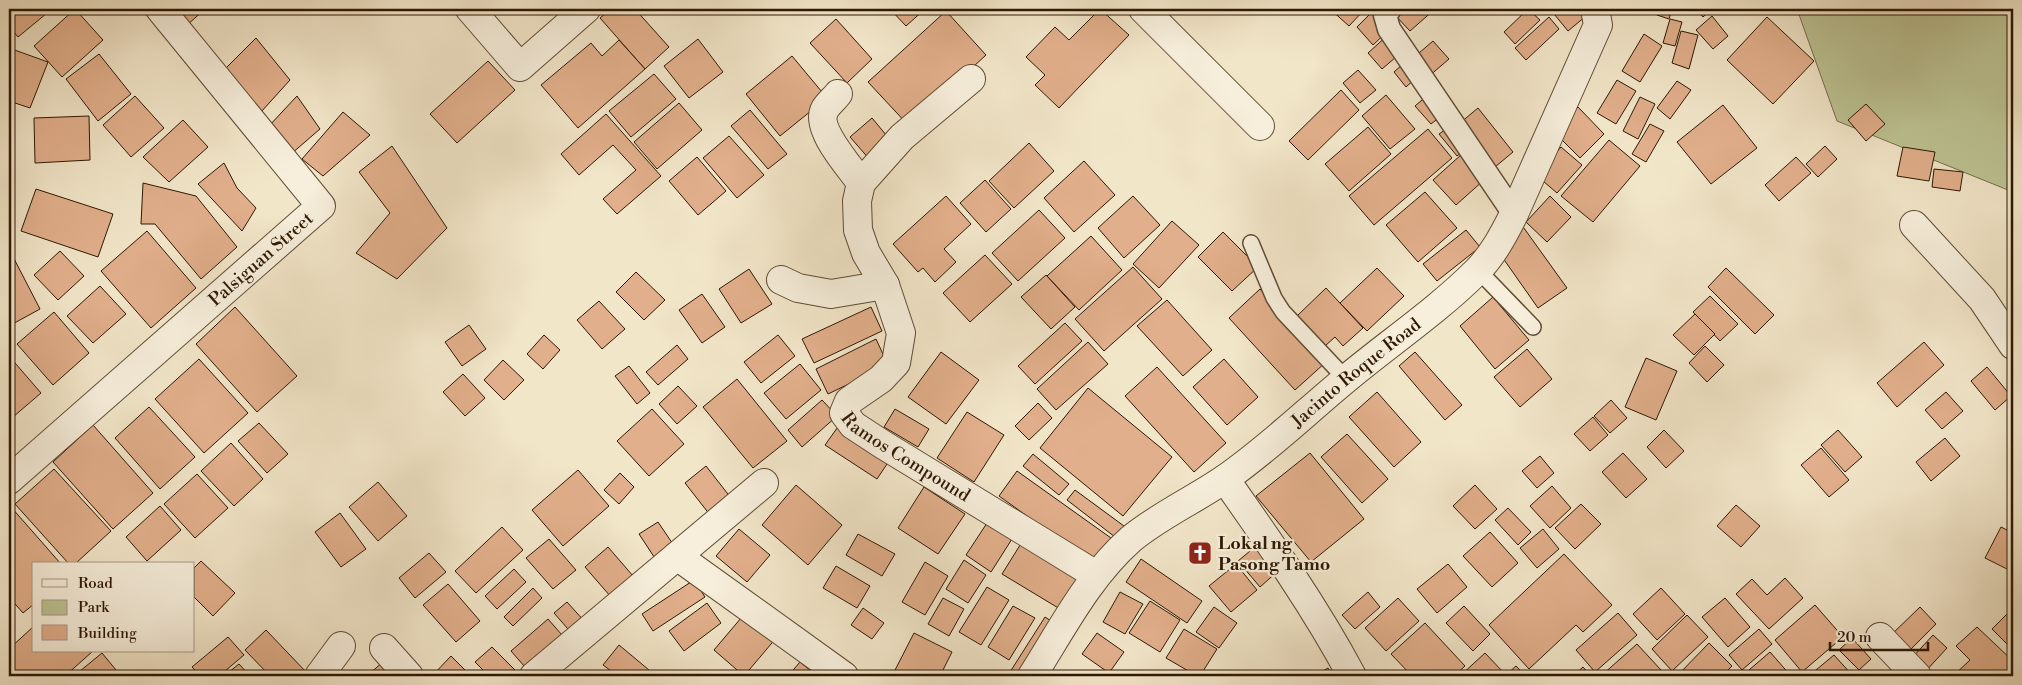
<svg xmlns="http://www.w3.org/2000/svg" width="2022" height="685" font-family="'Libre Bodoni',serif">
  <rect width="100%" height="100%" fill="#f2e6c9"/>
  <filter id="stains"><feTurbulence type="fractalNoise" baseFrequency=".004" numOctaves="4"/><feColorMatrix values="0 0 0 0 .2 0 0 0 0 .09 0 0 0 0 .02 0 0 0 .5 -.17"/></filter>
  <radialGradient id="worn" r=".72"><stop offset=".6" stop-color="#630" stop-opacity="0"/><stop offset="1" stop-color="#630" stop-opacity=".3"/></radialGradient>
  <path fill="#bdc494" stroke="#766e4c" d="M1797,9H2013V192L1837,121Z"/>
  <g fill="#e1af8b" stroke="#2e1804">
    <path d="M9,9H52L18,37L9,26Z"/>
    <path d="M75,9L103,40L62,77L34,46Z"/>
    <path d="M170,9H205L186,26Z"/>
    <path d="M611,9H635L669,47L645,69L600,18Z"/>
    <path d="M890,9H925L906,26Z"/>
    <path d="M1100,9L1129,35L1059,108L1035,85L1045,75L1026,57L1055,27L1069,40Z"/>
    <path d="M1330,9H1365L1349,26Z"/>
    <path d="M1397,9H1435L1410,31L1393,13Z"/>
    <path d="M1528,9L1540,20L1515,44L1504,32Z"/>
    <path d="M1550,9H1590L1592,11L1568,31Z"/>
    <path d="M1659,9H1672L1669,19L1657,15Z"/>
    <path d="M1696,9H1712L1703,17Z"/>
    <path d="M1374,10L1391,28L1373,45L1357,27Z"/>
    <path d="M946,11L986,55L909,126L868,82Z"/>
    <path d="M1712,16L1728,36L1713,49L1696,30Z"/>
    <path d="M1549,17L1559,29L1526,60L1515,48Z"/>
    <path d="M1767,17L1814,61L1773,104L1727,60Z"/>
    <path d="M836,19L872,59L847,83L810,43Z"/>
    <path d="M1670,19L1682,22L1675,46L1663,43Z"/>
    <path d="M1681,31L1698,35L1689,69L1672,63Z"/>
    <path d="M1389,34L1403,51L1382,69L1368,53Z"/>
    <path d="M1644,34L1662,46L1640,82L1622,71Z"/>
    <path d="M256,38L290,80L261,112L224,70Z"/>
    <path d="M698,39L723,72L689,98L664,66Z"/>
    <path d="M619,40L645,69L578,128L541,85L591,43L602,56Z"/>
    <path d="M1433,41L1449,59L1428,77L1412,59Z"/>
    <path d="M9,48L48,62L30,108L9,101Z"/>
    <path d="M99,54L131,94L98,121L66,79Z"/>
    <path d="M792,56L827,98L780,136L746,94Z"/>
    <path d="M488,61L515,90L457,143L430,114Z"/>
    <path d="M1404,63L1417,77L1406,87L1394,72Z"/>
    <path d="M1358,70L1376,90L1360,103L1343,83Z"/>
    <path d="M654,74L676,99L631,137L609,111Z"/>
    <path d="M1617,80L1636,91L1616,124L1597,113Z"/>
    <path d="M1677,81L1691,90L1670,119L1657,108Z"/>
    <path d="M1341,90L1359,110L1308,160L1289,141Z"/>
    <path d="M1429,94L1445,113L1431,124L1415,106Z"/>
    <path d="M1386,95L1415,129L1390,149L1362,116Z"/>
    <path d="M135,96L164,128L131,157L103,125Z"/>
    <path d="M297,96L320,129L291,154L268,127Z"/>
    <path d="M1640,97L1655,104L1638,139L1623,131Z"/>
    <path d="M679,103L702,130L657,169L634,142Z"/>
    <path d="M1866,104L1885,124L1866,141L1848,120Z"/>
    <path d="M1723,105L1757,148L1711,184L1677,142Z"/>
    <path d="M1578,107L1604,134L1580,158L1553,131Z"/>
    <path d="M1478,108L1513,152L1495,167L1460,123Z"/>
    <path d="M750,110L787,154L768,169L731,126Z"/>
    <path d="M343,112L370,135L323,176L302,159Z"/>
    <path d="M606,114L661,176L617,214L603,199L636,170L613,145L579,175L561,154Z"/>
    <path d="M89,116L90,160L35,163L34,118Z"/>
    <path d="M872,118L892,142L871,161L850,137Z"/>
    <path d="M183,120L208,147L169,182L143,157Z"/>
    <path d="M1454,124L1471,145L1457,156L1439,134Z"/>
    <path d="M1650,124L1664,131L1646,162L1632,154Z"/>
    <path d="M1368,127L1391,154L1349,191L1325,164Z"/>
    <path d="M1428,129L1452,158L1374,225L1349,196Z"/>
    <path d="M729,136L764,175L737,198L703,158Z"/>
    <path d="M1609,140L1640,166L1593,222L1561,196Z"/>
    <path d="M1029,143L1054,171L1014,208L989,181Z"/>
    <path d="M392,146L447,228L397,279L356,253L390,213L359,172Z"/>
    <path d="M1825,146L1837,159L1818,177L1806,164Z"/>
    <path d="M1561,147L1582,165L1557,193L1536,175Z"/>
    <path d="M1903,147L1935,152L1929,181L1897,176Z"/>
    <path d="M1462,154L1484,180L1456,205L1433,180Z"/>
    <path d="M697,157L726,191L698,215L669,181Z"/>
    <path d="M1796,157L1811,173L1779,201L1765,185Z"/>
    <path d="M1084,161L1115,195L1074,232L1044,198Z"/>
    <path d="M224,163L237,188L256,208L242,231L198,184Z"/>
    <path d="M1934,169L1963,172L1960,191L1932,187Z"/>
    <path d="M985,180L1011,209L986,232L960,203Z"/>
    <path d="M143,183L196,196L237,247L201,279L155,224H141Z"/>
    <path d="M36,189L113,214L98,257L21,231Z"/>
    <path d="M1425,192L1457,228L1418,262L1386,225Z"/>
    <path d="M946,196L971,224L944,249L956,262L935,282L923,268L918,272L893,244Z"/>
    <path d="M1133,196L1160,225L1124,258L1098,228Z"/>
    <path d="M1550,196L1571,217L1547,242L1526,222Z"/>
    <path d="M1039,210L1065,238L1018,281L992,253Z"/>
    <path d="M1172,221L1199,245L1159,288L1133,264Z"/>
    <path d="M1521,224L1567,288L1538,308L1493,244Z"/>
    <path d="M1466,230L1480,247L1437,281L1423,264Z"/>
    <path d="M147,231L196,288L151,328L101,271Z"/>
    <path d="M1223,232L1258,267L1232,291L1198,257Z"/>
    <path d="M1091,236L1122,270L1079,310L1047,276Z"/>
    <path d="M9,249L40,309L9,326Z"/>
    <path d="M60,251L84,276L58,300L34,275Z"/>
    <path d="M985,255L1012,284L970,322L943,293Z"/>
    <path d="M1133,267L1162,299L1104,351L1075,319Z"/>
    <path d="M1377,268L1404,296L1367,331L1340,303Z"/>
    <path d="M1726,268L1774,315L1755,334L1708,287Z"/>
    <path d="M749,269L772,304L741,323L719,289Z"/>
    <path d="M636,272L665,300L644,320L616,292Z"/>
    <path d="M1046,275L1075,307L1051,329L1021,297Z"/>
    <path d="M100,286L126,314L93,343L67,316Z"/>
    <path d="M1326,288L1363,328L1343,346L1335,337L1325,346L1297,316Z"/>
    <path d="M1260,289L1326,362L1295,390L1229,318Z"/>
    <path d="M702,294L725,327L702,343L679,310Z"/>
    <path d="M1710,296L1738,324L1720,341L1693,312Z"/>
    <path d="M1493,297L1529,340L1495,369L1460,326Z"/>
    <path d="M1167,300L1212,350L1183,376L1137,326Z"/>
    <path d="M599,301L625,329L602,349L577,320Z"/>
    <path d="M235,307L297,376L257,412L196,344Z"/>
    <path d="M871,307L882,331L814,363L802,339Z"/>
    <path d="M54,312L89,353L53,385L17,344Z"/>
    <path d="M1695,314L1715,334L1694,355L1673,335Z"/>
    <path d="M1065,323L1082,341L1035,384L1018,366Z"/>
    <path d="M469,325L486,349L462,366L445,342Z"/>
    <path d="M544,335L560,350L543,369L527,354Z"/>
    <path d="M778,335L795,356L761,383L744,362Z"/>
    <path d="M876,339L888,365L828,394L816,369Z"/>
    <path d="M1088,342L1108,364L1056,410L1037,389Z"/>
    <path d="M1924,342L1944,365L1897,407L1877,383Z"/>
    <path d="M677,345L688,359L658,385L646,372Z"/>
    <path d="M1705,346L1724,365L1707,382L1689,363Z"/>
    <path d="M1527,349L1552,379L1520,407L1494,377Z"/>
    <path d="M941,352L979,380L946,424L908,397Z"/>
    <path d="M1415,352L1462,405L1445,420L1399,366Z"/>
    <path d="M9,356L41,393L13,417L9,412Z"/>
    <path d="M1646,358L1677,371L1656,420L1625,407Z"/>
    <path d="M199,359L248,413L204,453L155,399Z"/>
    <path d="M1224,359L1258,397L1227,425L1193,387Z"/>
    <path d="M503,360L524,380L504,400L484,380Z"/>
    <path d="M800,364L821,390L786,419L764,393Z"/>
    <path d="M629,366L650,393L637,404L615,376Z"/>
    <path d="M1157,367L1226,443L1194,472L1125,396Z"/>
    <path d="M1987,367L2011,396L1995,410L1971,381Z"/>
    <path d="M463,374L485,398L465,416L443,392Z"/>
    <path d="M737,379L787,441L753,468L703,407Z"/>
    <path d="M678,386L697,406L677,424L659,404Z"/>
    <path d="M1088,388L1172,457L1123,516L1040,448Z"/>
    <path d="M1377,392L1421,442L1394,467L1349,417Z"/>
    <path d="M1946,392L1963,411L1942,429L1925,410Z"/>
    <path d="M822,400L837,416L802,447L788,430Z"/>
    <path d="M1611,400L1627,418L1610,433L1594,416Z"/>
    <path d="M1038,403L1052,418L1029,440L1015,426Z"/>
    <path d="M149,407L195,457L160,489L115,438Z"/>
    <path d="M652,409L684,444L649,476L617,441Z"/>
    <path d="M895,409L929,429L918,447L884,427Z"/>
    <path d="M967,412L1004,435L974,482L937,458Z"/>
    <path d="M1593,417L1608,435L1590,451L1574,434Z"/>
    <path d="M259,423L288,454L267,473L238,441Z"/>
    <path d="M840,424L891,458L877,479L825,445Z"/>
    <path d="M93,425L153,493L113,529L53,462Z"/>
    <path d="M1664,430L1684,451L1666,468L1647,447Z"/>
    <path d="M1838,430L1862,457L1845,472L1821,445Z"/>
    <path d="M1347,434L1388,479L1362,503L1321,457Z"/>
    <path d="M1945,438L1960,456L1931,481L1916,462Z"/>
    <path d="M231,443L263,479L234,506L201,471Z"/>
    <path d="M1821,448L1849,480L1829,497L1801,465Z"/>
    <path d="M1310,453L1364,519L1311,562L1256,496Z"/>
    <path d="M1623,453L1647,479L1626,498L1602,472Z"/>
    <path d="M1033,454L1069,484L1059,495L1023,466Z"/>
    <path d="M1540,456L1554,473L1537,488L1522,471Z"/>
    <path d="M706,466L742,512L721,529L685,483Z"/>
    <path d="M54,469L111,531L75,564H69L15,504Z"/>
    <path d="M578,470L609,506L563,546L532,510Z"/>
    <path d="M1017,471L1111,538L1093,563L999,496Z"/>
    <path d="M620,473L634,487L619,504L604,490Z"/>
    <path d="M197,474L228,508L195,538L164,504Z"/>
    <path d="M378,482L407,516L378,541L349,507Z"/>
    <path d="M796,485L842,525L808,565L762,525Z"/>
    <path d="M1475,485L1497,509L1475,529L1453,506Z"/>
    <path d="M1552,486L1571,508L1550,528L1530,506Z"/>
    <path d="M924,487L965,514L938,554L898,528Z"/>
    <path d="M1075,490L1124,526L1115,537L1067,500Z"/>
    <path d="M1581,504L1601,524L1575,549L1555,528Z"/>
    <path d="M1736,505L1760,526L1741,547L1717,526Z"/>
    <path d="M160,506L181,530L147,561L126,537Z"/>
    <path d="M11,507L61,564H34V604L23,613L9,597V509Z"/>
    <path d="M1508,508L1531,532L1518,545L1495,520Z"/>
    <path d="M340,513L366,549L341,567L315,532Z"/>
    <path d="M658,522L683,559L664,572L639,534Z"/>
    <path d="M987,523L1012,539L991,572L966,555Z"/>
    <path d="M502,527L523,550L476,593L455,571Z"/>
    <path d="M2001,527L2013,533V572L1985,558Z"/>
    <path d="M739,529L770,555L747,582L716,556Z"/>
    <path d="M1543,529L1559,549L1537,568L1520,548Z"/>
    <path d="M1490,532L1518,563L1492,587L1463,556Z"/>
    <path d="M858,534L895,554L882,576L846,555Z"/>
    <path d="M549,539L576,570L553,589L526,558Z"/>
    <path d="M1022,542L1080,577L1060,609L1002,574Z"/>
    <path d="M1256,546L1278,571L1260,587L1238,561Z"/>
    <path d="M608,547L640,584L617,604L585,567Z"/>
    <path d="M429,553L446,572L415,598L399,578Z"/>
    <path d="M1564,554L1612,605L1583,632L1576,625L1529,669L1489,625Z"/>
    <path d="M1141,559L1202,601L1187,623L1126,582Z"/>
    <path d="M964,560L986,575L968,603L946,589Z"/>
    <path d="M201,561L235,593L213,616L194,597V568Z"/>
    <path d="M925,562L948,576L925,615L902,602Z"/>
    <path d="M1236,564L1257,590L1231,612L1209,586Z"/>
    <path d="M1448,564L1467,587L1437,613L1417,589Z"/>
    <path d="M836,566L870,586L857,608L823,588Z"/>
    <path d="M514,569L526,582L497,609L485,596Z"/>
    <path d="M1785,578L1803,598L1769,629L1736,594L1752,579L1767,595Z"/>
    <path d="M694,580L705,597L653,631L642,614Z"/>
    <path d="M448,584L480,621L456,642L423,605Z"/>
    <path d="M987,587L1009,600L981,645L959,632Z"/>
    <path d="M533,588L542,598L513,626L504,617Z"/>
    <path d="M1661,588L1685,614L1657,640L1633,614Z"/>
    <path d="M1120,592L1143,604L1125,634L1103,622Z"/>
    <path d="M1368,592L1380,607L1355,629L1342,615Z"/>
    <path d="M943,598L964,609L949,636L928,624Z"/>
    <path d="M1398,598L1419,621L1386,651L1365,628Z"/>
    <path d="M1725,598L1750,627L1728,647L1702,617Z"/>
    <path d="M1150,601L1180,620L1160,652L1129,633Z"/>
    <path d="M567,602L595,633L582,645L554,613Z"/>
    <path d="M707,603L721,623L684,651L669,631Z"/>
    <path d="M1815,605L1843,637L1802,672L1775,640Z"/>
    <path d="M1013,606L1035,618L1009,660L988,647Z"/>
    <path d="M1464,606L1490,634L1473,651L1446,623Z"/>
    <path d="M1214,607L1237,623L1219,648L1196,632Z"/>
    <path d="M1920,607L1936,624L1905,655L1888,638Z"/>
    <path d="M863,608L884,623L872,639L851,625Z"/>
    <path d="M747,611L777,637L744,676L714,650Z"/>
    <path d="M1618,613L1637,635L1595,672L1576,650Z"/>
    <path d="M2007,614L2013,620V650L1992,629Z"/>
    <path d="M1687,615L1708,637L1672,671L1652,649Z"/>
    <path d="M1045,617L1057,625L1024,676H1015L1010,672Z"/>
    <path d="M548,619L569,643L532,675L511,651Z"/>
    <path d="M1425,623L1465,666L1454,676H1412L1391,654Z"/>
    <path d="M34,626V651H93L65,676H16L9,669V649Z"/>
    <path d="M1977,627L2013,661V671L2008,676H1953L1970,660L1956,646Z"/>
    <path d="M1184,629L1217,649L1200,676H1197L1166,658Z"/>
    <path d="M1759,629L1772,644L1742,670L1729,655Z"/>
    <path d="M266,630L308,674L305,676H270L245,650Z"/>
    <path d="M914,633L952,652L940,676H892Z"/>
    <path d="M1097,633L1124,652L1109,673L1082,654Z"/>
    <path d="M1933,635L1947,648L1924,673L1910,660Z"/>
    <path d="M228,637L244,655L219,676H200L192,667Z"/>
    <path d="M1852,638L1871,659L1859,670L1839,650Z"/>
    <path d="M1709,643L1732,666L1722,676H1677Z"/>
    <path d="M1637,644L1661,670L1653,676L1602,675Z"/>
    <path d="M619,645L649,670L644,676H618L603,665Z"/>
    <path d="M492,647L521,676H489L475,662Z"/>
    <path d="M1770,652L1791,676H1742Z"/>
    <path d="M102,653L121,676H74Z"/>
    <path d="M1485,653L1504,673L1500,676H1460Z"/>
    <path d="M1834,655L1853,676H1811L1810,675Z"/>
    <path d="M451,656L471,676H432Z"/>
    <path d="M385,660L400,676H367Z"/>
    <path d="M800,662L817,676H788Z"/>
    <path d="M239,664L250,676H224Z"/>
    <path d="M1516,666L1526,676H1505Z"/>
    <path d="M1583,667L1591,676H1573Z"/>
    <path d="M1328,668L1333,676H1314Z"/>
  </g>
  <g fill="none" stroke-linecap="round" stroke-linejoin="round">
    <g stroke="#5f4c35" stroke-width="18">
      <g id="service">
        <path d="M1251,243L1274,298L1283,312L1346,379"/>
        <path d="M1478,270L1533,327"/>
      </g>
    </g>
    <g stroke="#5f4c35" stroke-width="25">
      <path id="pedestrian" d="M1390,9L1385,15L1389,29L1514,214"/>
    </g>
    <g stroke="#5f4c35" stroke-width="30">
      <g id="minor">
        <path d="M470,9L520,67L586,9"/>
        <path d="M1143,9L1260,126"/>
        <path id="s1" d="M971,79L902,137L861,183L857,201L858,230L866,253L885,285L901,333L896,363L881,379L849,401L844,413L853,425L882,444L1096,575"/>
        <path d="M838,94C834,99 828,104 825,109C814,128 850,167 861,183"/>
        <path d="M1914,225L1982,299L2013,345"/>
        <path d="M781,280L798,288L831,294L885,285"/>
        <path d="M1225,479C1270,543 1315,607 1352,676"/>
        <path id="s2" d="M9,480L321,206L160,9"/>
        <path d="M677,556L844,676"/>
        <path d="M1880,637L1917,676"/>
        <path d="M384,648L409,676"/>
        <path d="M319,676L341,646"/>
        <path d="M534,676L764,483"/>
        <path id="s3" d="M1032,676C1062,629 1088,577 1131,539C1160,515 1196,499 1226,478C1269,448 1306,412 1346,379C1389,343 1437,311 1477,271C1493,255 1504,234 1514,214L1598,25L1595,9"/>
      </g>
    </g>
    <use href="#service" stroke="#f7efdc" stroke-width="15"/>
    <use href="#pedestrian" stroke="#f7efdc" stroke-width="22"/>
    <use href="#minor" stroke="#f7efdc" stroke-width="28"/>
  </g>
  <defs>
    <g id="church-square" transform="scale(1.25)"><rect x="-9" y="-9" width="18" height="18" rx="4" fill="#8f2418" stroke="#f7efdc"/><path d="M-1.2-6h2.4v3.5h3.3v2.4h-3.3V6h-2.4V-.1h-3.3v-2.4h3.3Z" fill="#fff"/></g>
  </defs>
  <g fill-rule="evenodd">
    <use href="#church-square" x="1200" y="553"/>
  </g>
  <g text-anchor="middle" stroke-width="4.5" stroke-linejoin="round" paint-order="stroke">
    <g font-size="18" fill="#2e1804" stroke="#f7efdc">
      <text dy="6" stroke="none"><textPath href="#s2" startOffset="335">Palsiguan Street</textPath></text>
      <text dy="6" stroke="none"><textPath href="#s3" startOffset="450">Jacinto Roque Road</textPath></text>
      <text dy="6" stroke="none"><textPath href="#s1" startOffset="492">Ramos Compound</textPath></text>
    </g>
    <g font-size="18" font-weight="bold" fill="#2e1804" stroke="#f7efdc" text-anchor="start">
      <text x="1218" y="549">Lokal ng<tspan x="1218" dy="21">Pasong Tamo</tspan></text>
    </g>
  </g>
  <rect width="2022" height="685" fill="none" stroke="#f2e6c9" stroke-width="30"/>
  <rect x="10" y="10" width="2002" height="665" fill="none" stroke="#2e1804" stroke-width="2.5"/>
  <rect x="15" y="15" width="1992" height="655" fill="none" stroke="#2e1804"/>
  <rect x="32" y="562" width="162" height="90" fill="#f7efdc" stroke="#a79986"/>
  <rect x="42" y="579" width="25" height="8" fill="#f7efdc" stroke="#a79986"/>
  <text x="78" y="588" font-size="15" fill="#2e1804">Road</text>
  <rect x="42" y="600" width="25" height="15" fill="#bdc494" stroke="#a79986"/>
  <text x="78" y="612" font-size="15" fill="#2e1804">Park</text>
  <rect x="42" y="625" width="25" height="15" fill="#e1af8b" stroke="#a79986"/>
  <text x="78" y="638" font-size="15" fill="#2e1804">Building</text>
  <path d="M1830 642v8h98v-8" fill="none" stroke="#2e1804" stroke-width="2.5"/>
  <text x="1837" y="642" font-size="15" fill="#2e1804" stroke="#f7efdc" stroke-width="4" paint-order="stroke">20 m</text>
  <rect width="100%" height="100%" filter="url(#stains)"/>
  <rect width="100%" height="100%" fill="url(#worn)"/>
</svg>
